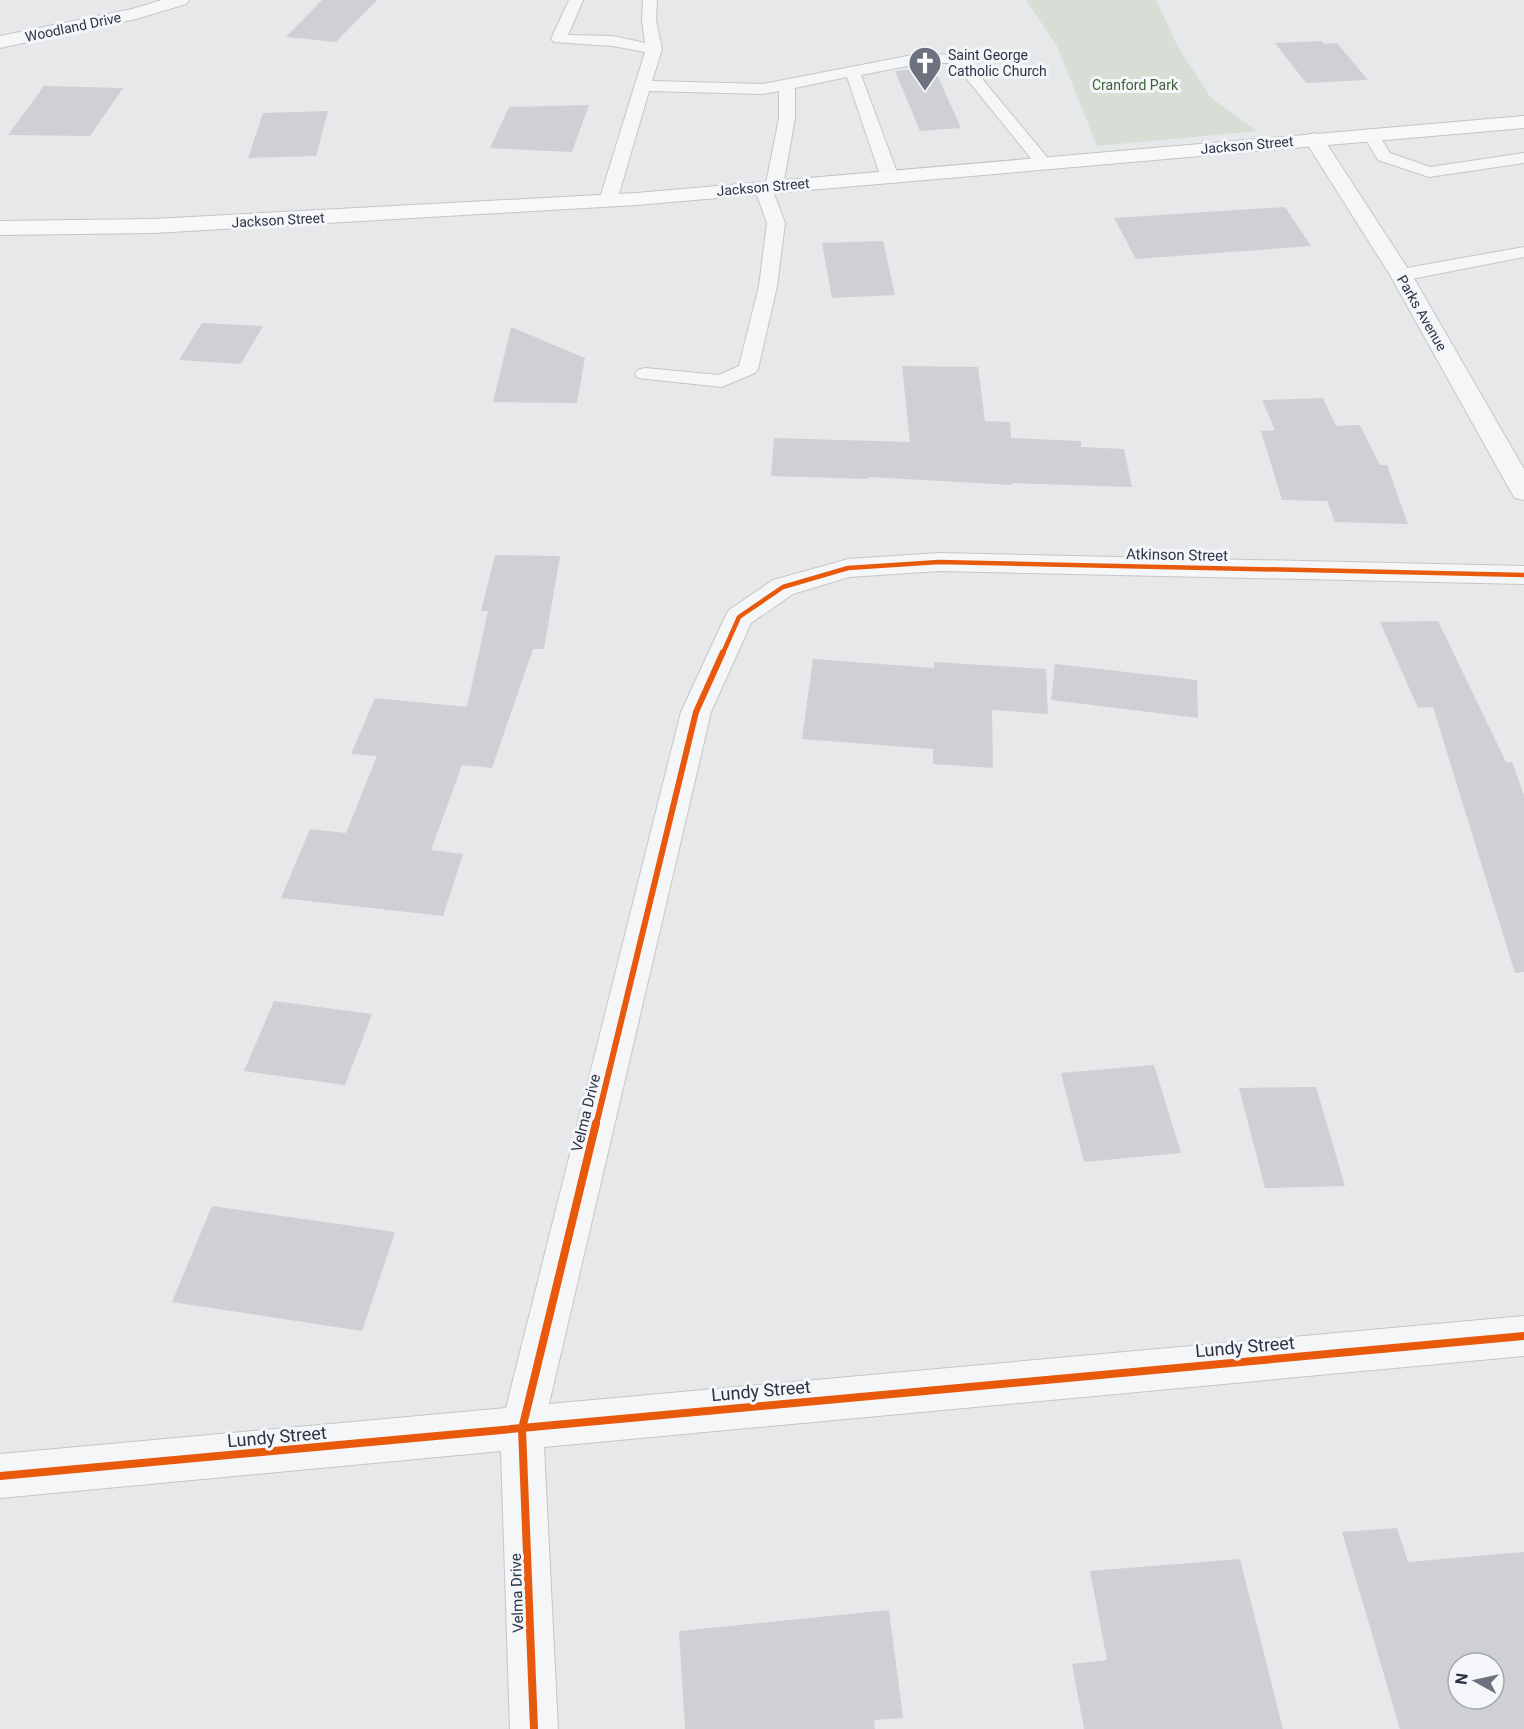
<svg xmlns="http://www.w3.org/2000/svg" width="1524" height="1729" font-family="Roboto,sans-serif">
  <rect width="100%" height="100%" fill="#e6e8ea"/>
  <path fill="#d6ded6" d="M1026,0H1156L1178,47L1211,98L1257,131L1097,146L1057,46Z"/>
  <g fill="#ced0d3" fill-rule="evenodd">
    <path d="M322,0H377L336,42L286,37Z"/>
    <path d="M1322,41L1324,44L1337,43L1368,80L1306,83L1275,43Z"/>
    <path d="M934,68L961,128L920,131L895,71Z"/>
    <path d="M44,86L123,88L90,136L8,135Z"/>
    <path d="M589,105L572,152L490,148L509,107Z"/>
    <path d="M328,111L316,156L248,158L263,113Z"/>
    <path d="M1285,207L1311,246L1136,259L1114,218Z"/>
    <path d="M883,241L895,295L832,298L822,243Z"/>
    <path d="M202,323L263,326L241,364L179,360Z"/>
    <path d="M511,327L585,358L577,403L493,402Z"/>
    <path d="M902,366L978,367L985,421L1010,422L1011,438L1081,441V447L1124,449L1132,487L1012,483V485L868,477V479L771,476L774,438L910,442Z"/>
    <path d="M1323,398L1336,426L1360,425L1380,465H1387L1408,524L1335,522L1327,501L1282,500L1261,431L1275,430L1262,400Z"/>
    <path d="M495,555L560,556L544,649H533L492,768L462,765L431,850L463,854L443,916L281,898L310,829L346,833L377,756L351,754L375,698L467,707L488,611H481Z"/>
    <path d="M1438,621L1506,762H1512L1524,795V972L1515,973L1433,707L1418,708L1380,622Z"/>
    <path d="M813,659L934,668V662L1046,669L1048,714L992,710L993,768L933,764V749L802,739Z"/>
    <path d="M1055,664L1197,680L1198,718L1051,700Z"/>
    <path d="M274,1001L372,1014L345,1085L244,1071Z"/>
    <path d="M1154,1065L1181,1153L1084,1162L1061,1073Z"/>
    <path d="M1316,1087L1345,1186L1265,1188L1239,1088Z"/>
    <path d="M212,1206L395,1232L362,1331L172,1302Z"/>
    <path d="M1397,1528L1408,1562L1524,1552V1729H1400L1342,1532ZM1458,1663H1494V1699H1458Z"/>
    <path d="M1240,1559L1283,1729H1084L1072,1664L1107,1660L1090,1571Z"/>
    <path d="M889,1610L903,1718L874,1720L875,1729H685L679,1631Z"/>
  </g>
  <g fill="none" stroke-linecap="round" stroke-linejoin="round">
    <g stroke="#c4c6c8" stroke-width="2">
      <g id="lane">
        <path d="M569,0H583L568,35L613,36L645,43L642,20L643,0H657L656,20L662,49L652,81L763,84L923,53L963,56L1052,163L1044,168L1038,167L954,63H923L861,75L898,175L895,179H883L880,175L847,77L795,88V118L783,186L780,190L773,191L785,223L777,286L758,369L755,373L722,387L638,378L635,374L638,370L645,368L719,375L739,366L759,286L767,223L754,187L757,183H766L779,118V91L763,94L649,91L617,201L614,205H602L599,201L645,52L613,46L554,42L551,39Z"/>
        <path d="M1371,130L1377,132L1390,153L1430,167L1524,153V163L1429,177L1378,160L1363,135Z"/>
        <path d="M1524,247V257L1401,281L1394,279L1392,275L1394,271L1401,269Z"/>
      </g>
    </g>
    <g stroke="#c4c6c8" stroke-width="2">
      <g id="street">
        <path d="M162,0H189L186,4L136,19L0,48V36L132,9Z"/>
        <path d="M1314,133L1321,135L1412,275L1524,469V500L1515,498L1511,492L1390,275L1304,139L1307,135Z"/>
        <path d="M939,553L1524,566V584L939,571L849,577L793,594L751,623L711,712L549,1404L1524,1316V1356L544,1447L558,1729H510L501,1451L0,1498V1454L506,1408L681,712L725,617L729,610L773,580L838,562L848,559Z"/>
      </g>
    </g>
    <g stroke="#c2c5c8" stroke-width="2">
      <path id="primary" d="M1524,116V128L636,205L154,233L0,235V221L154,219L636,193Z"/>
    </g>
    <use href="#lane" fill="#f5f6f7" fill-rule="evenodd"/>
    <use href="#street" fill="#f5f6f7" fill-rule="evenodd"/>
    <use href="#primary" fill="#f8f8f8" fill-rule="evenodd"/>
    <g stroke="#f4f6f9" stroke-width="8">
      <path id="cycleway-far2" d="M723,653L739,617L783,587L848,568L939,562L1524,575"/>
    </g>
    <g stroke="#f4f6f9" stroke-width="10">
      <path id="cycleway-far1" d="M596,1125L696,712L723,652"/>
    </g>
    <g stroke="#f4f6f9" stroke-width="11">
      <g id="cycleway">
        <path d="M0,1476L1524,1336"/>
        <path d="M534,1729L522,1429L596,1123"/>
      </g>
    </g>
    <use href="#cycleway-far2" stroke="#e8590c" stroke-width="4.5"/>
    <use href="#cycleway-far1" stroke="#e8590c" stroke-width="6"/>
    <use href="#cycleway" stroke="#e8590c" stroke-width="8"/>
  </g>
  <defs>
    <g id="church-pin" transform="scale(1.725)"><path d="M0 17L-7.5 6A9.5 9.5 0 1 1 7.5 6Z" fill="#6c737f" stroke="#f4f6f9"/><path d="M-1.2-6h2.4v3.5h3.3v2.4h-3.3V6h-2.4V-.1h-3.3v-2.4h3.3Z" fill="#fff"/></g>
  </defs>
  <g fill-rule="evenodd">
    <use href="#church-pin" x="925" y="63"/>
  </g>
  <g text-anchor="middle" stroke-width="6" stroke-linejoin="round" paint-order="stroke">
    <g font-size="14" fill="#2b3445" stroke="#f4f6f9">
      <text transform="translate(73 27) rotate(-12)" y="5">Woodland Drive</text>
      <text transform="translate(1247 145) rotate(-5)" y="5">Jackson Street</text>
      <text transform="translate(763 187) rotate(-5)" y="5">Jackson Street</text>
      <text transform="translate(278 220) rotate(-3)" y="5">Jackson Street</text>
      <text transform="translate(1422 313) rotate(60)" y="5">Parks Avenue</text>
    </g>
    <g font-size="14" fill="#2b3445" stroke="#f4f6f9" text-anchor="start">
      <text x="948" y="60">Saint George<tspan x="948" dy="16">Catholic Church</tspan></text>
    </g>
    <g font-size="14" fill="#3f6138" stroke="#f4f6f9">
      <text x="1135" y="90">Cranford Park</text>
    </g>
    <g font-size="15" fill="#2b3445" stroke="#f4f6f9">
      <text transform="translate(1177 555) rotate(1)" y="5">Atkinson Street</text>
      <text transform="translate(586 1113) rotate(-76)" y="5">Velma Drive</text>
      <text transform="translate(517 1593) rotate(-92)" y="5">Velma Drive</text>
    </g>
    <g font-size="18" fill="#2b3445" stroke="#f4f6f9">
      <text transform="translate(1245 1347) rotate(-5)" y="6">Lundy Street</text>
      <text transform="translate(761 1391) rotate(-5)" y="6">Lundy Street</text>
      <text transform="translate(277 1437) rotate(-5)" y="6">Lundy Street</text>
    </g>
  </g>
  <g transform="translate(1476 1681) rotate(278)"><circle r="28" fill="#f4f6f9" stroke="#a4a8b1" stroke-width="1.5"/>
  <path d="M0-4.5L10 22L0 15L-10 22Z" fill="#6c737f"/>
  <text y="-9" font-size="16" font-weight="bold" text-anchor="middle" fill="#2b3445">N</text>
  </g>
</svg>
